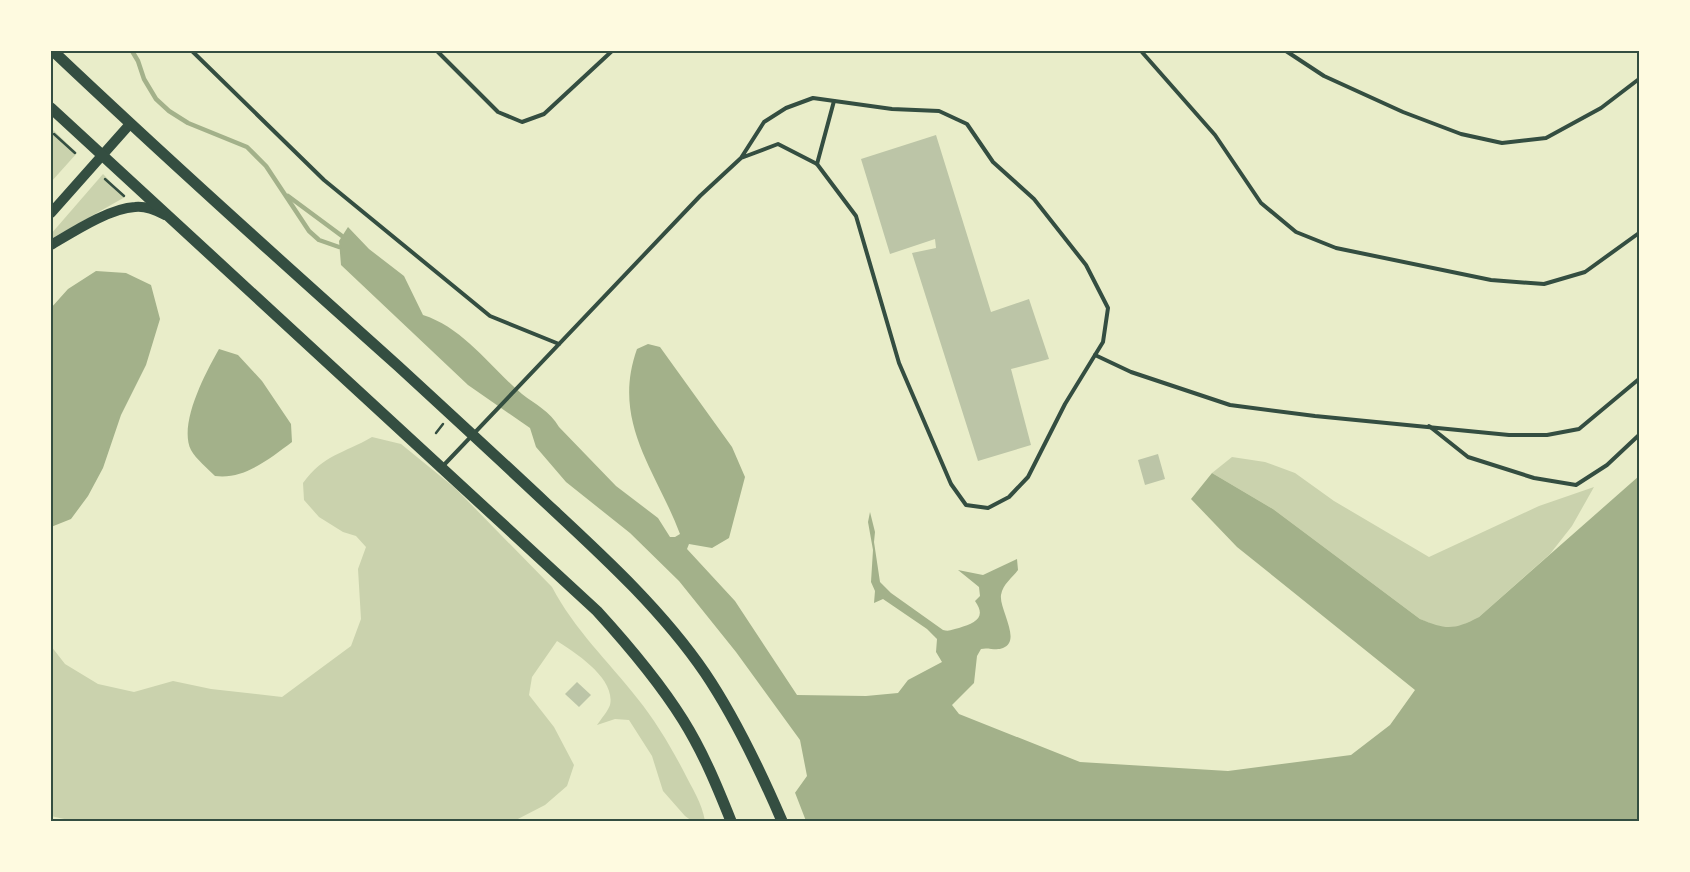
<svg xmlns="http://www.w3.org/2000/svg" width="1690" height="872" font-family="'Space Grotesk',sans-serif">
  <rect width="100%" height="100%" fill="#e9edc9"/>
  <g fill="#cad2ad">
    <path d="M52,129L77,153L51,182V134Z"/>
    <path d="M103,174L125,197L51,239V234Z"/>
    <path d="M372,437L401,444L455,488L552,587C574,629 608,661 637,698C655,720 671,747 684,772C692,788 702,803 705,821H692L685,816L663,791L652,756L629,720L615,719L597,725C601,719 608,711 610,705C616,679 576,653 557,641L532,677L529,695L554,727L574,765L567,786L545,805L514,821H73L51,816V646L65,664L98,684L134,692L173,681L211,689L282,697L351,646L361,619L358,569L366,547L356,536L343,532L319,517L304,500L303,483C324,454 343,454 372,437Z"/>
    <path d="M1232,457L1265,462L1295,473L1334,501L1429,557L1539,506L1594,487L1572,526L1550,554L1479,617L1461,626L1450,628L1438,627L1420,619L1273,509L1212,473Z"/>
  </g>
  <g fill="#a3b18a">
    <path d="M348,227L369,249L404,276L423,315C464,328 490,367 522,394C536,405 550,411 559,427L616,486L658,518L670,537H675L680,534C656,470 611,422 637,349L648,344L660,347L732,447L745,477L729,538L712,548L689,544L687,549L735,601L797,695L866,696L898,693L908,680L942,662L936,652L937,639L927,629L883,599L874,603L875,591L871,582L873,550L868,522L870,512L875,532L874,542L880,582L891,593L943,630C950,632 953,629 959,628C975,623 987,618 975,601L980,596L979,587L958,570L983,575L1017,559L1018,570C1012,578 1003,584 1001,595C999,609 1022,641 1003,648C996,651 988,647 981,649L977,656L974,683L952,705L959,714L1080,762L1228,771L1351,755L1390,725L1415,690L1237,547L1191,499L1212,473L1273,509L1420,619C1446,630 1454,630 1479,617L1639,476V821H732L792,797L807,776L800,740L736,652L679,581L630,533L566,482L536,447L530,428L468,385L341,265L339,241Z"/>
    <path d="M96,271L126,273L151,285L160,319L146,365L121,415L103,468L88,496L71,519L51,527V308L68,289Z"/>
    <path d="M219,349L238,355L262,381L291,424L292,442C269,459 244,480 215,476C208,469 196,459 191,450C178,424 206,372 219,349Z"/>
  </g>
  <path fill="#e9edc9" d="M794,790L806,821H730L790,795Z"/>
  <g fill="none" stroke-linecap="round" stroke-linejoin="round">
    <g stroke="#a3b18a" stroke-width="4.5">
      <path d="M132,51L138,61L144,79L156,99L169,111L188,123L247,147L266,166L309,231L319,240L339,247"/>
      <path d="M288,196L342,236"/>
    </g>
  </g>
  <g fill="#bcc5a7">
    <path d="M936,135L991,312L1029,299L1049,359L1011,369L1031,445L978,461L912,253L936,248L935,239L890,254L861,159Z"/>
    <path d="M1158,454L1165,479L1145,485L1138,460Z"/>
    <path d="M577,682L591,695L579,707L565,694Z"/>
  </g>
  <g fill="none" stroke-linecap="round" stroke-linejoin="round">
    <g stroke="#344e41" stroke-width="2.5">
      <path d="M54,134L75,153"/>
      <path d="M105,179L124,196"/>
      <path d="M436,433L443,424"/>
    </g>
    <g stroke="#344e41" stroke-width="4">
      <path d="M192,51L324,180L490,316L559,344"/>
      <path d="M437,51L498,112L522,122L544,114L612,51"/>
      <path d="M1141,51L1215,135L1261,203L1296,232L1336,248L1491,280L1544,284L1585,272L1639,233"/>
      <path d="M1286,51L1324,76L1403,112L1461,134L1502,143L1546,138L1601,108L1639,79"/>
      <path d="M817,164L834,101"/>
      <path d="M1095,355L1131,372L1230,405L1315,416L1509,435H1547L1579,429L1639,379"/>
      <path d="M1429,426L1468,457L1534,478L1576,485L1607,465L1639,435"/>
      <path d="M442,467L700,196L741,158L778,144L817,164L856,216L899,363L951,484L966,505L988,508L1009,497L1028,477L1065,404L1103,342L1108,308L1086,265L1034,199L993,162L967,124L939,111L892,109L813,98L786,108L764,122L741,158"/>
    </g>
    <g stroke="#344e41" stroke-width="10">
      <path d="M51,213L130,124"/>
      <path d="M51,245C73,232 110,208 135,207C146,206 155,210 165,215"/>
    </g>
    <g stroke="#344e41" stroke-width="11">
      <path d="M53,51C166,158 282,262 398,366C448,412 498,458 548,505C604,557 662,610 705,673C736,719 760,770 782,821"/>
      <path d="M51,108L597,611C628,645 658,680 683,720C703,752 717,786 731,821"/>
    </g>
  </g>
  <rect width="1690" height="872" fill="none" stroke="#fefae0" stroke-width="105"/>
  <rect x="52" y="52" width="1586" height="768" fill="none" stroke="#344e41" stroke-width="2"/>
</svg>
